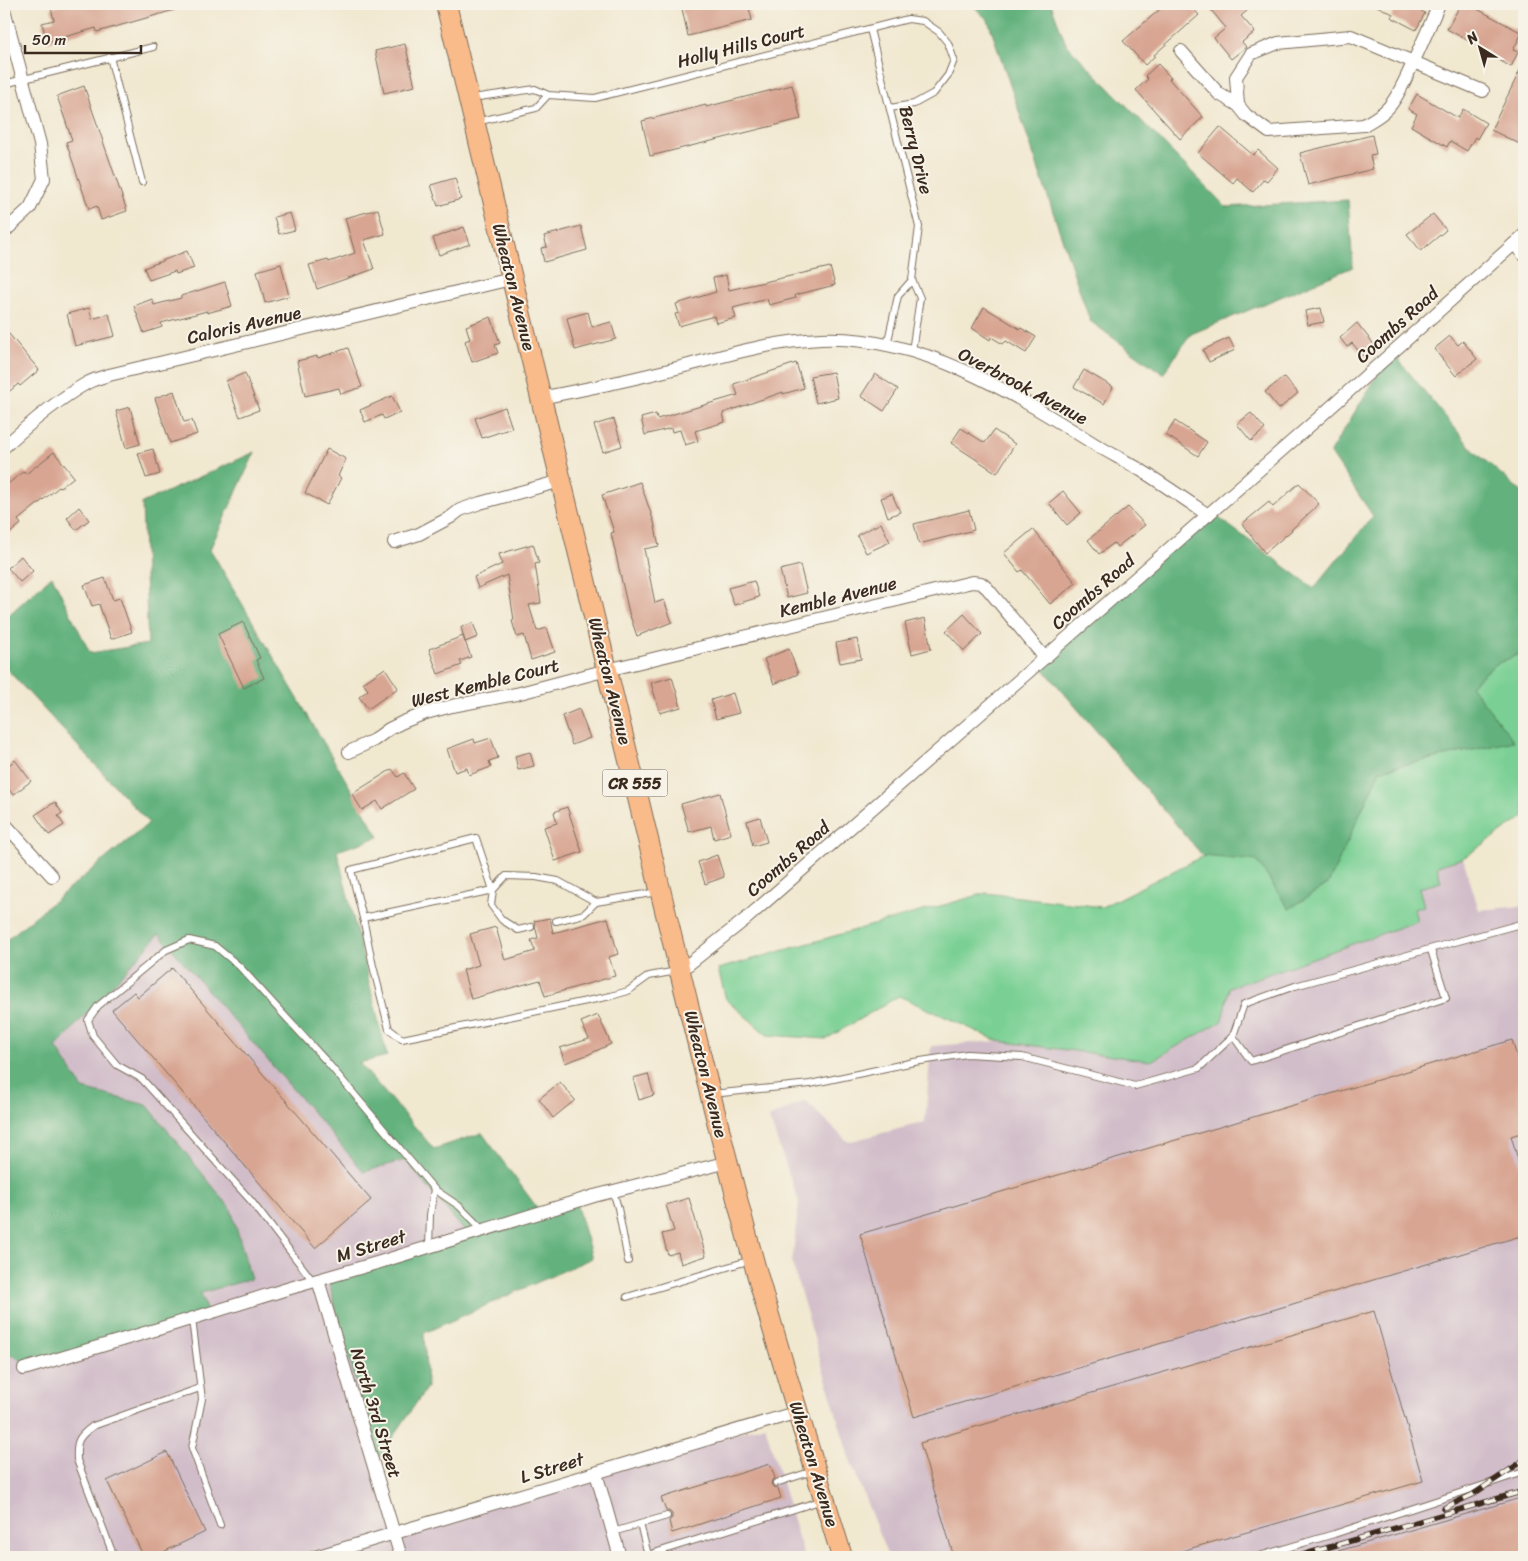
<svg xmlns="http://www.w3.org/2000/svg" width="1528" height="1561" font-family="Sriracha,sans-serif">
  <rect width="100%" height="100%" fill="#f7f3e8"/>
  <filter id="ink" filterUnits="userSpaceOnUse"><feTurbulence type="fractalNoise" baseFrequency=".02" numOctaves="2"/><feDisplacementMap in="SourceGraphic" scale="10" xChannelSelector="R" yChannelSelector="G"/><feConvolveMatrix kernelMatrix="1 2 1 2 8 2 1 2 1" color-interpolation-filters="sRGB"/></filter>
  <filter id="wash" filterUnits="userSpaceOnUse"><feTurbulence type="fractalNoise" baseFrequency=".0096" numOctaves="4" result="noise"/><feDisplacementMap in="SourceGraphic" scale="20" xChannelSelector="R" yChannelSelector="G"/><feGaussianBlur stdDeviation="1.12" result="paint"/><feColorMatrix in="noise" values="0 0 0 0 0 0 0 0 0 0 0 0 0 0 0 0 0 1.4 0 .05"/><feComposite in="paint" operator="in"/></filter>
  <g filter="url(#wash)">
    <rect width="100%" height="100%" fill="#f1e8d0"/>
    <g fill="#d1bdc9">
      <path d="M1463,858L1479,910L1524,906V1557H888L849,1457L792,1263L799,1202L769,1118L805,1101L848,1142L925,1122L931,1046L998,1041L1151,1061L1222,1021L1229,988L1417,921L1414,909L1419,888L1437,866Z"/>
      <path d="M159,934L364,1171L405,1160L468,1234L327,1276L397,1531L765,1425L804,1557H4V1351L37,1368L207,1312L147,1105L83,1089L56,1047Z"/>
    </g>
    <path fill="#7ad094" stroke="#5a7d59" d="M1524,652V817L1463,858L1437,866L1441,882L1419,888L1424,906L1414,909L1417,921L1229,988L1222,1021L1151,1061L998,1041L899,996L826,1039L767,1035L726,999L718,969L986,893L1102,907L1203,856L1257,860L1289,909L1328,884L1380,770L1514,741L1470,685L1496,664Z"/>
    <g fill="#63b27e" stroke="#4f6e4e">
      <path d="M971,4H1051L1066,44L1226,207L1348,200L1353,267L1191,334L1163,374L1090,321L988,20Z"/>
      <path d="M1392,352L1473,450L1524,494V652L1496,664L1470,685L1514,741L1380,770L1328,884L1289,909L1257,861L1203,856L1040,665L1212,513L1314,588L1373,516L1330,452Z"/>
      <path d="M255,452L210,549L379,837L337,851L387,1056L359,1063L434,1149L482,1133L541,1213L576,1203L592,1258L424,1333L427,1387L377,1461L327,1276L467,1234L405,1160L364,1172L159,934L56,1047L83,1089L147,1105L231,1209L251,1279L201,1293L207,1313L36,1368L4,1351V942L149,823L4,666V619L52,576L90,653L148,644L142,503Z"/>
    </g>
    <g id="blocks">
      <g fill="#d8a592">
        <path d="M67,4H185V7L97,32L96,28L47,42L42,23L54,20L51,8Z"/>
        <path d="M681,4H748L752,20L688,36Z"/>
        <path d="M1166,4H1189L1199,15L1154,55L1155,56L1145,65L1123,41Z"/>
        <path d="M1218,4H1255L1241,16L1255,32L1242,42L1246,47L1231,59L1214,38L1226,28L1211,10Z"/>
        <path d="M1373,4H1423L1419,10L1425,13L1416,30L1391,17L1393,14Z"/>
        <path d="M1461,4H1468L1522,33L1513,50L1518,52L1511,67L1487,53L1488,52L1447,29Z"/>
        <path d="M405,44L415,86L384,93L375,51Z"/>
        <path d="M1524,62V146L1491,130Z"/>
        <path d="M1158,64L1171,78L1169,79L1203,117L1180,139L1136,90L1148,79L1145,76Z"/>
        <path d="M792,85L801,119L650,156L642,121L706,105V107Z"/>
        <path d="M84,86L127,211L101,220L97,206L89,209L66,142L72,140L57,96Z"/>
        <path d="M1417,94L1458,118L1463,109L1486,123L1477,139L1475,137L1467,151L1450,141L1447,147L1411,126L1417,114L1408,109Z"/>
        <path d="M1220,127L1253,155L1258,150L1278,168L1267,181L1264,179L1253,192L1237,178L1233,183L1198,153Z"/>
        <path d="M1372,135L1376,154L1370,155L1373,169L1308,185L1300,153Z"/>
        <path d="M455,178L461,199L438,206L431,185Z"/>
        <path d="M378,209L385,234L364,240L374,269L317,289L309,265L328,260L329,262L355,253L345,218Z"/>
        <path d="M290,213L295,230L279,234L274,217Z"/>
        <path d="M1433,214L1446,230L1421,251L1407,234Z"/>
        <path d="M581,226L587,250L544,262L541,248L547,247L544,236Z"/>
        <path d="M464,227L470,244L439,255L433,238Z"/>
        <path d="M187,251L194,268L176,274L175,271L149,280L144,268Z"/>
        <path d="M281,264L289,296L265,303L257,271Z"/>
        <path d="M830,267L835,285L795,295L796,298L769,305L767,299L733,308L736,318L716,323L714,316L679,326L675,314L679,313L676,304L716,292L713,278L726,275L729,290Z"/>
        <path d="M225,282L232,306L207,313V311L161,323L162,327L144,333L134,306L152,299L154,305L181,298V296Z"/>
        <path d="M984,307L1020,329L1021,328L1036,337L1026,353L1006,341L1003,344L991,337L990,340L972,328Z"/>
        <path d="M89,308L92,319L109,314L115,336L75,346L67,314Z"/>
        <path d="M1321,308L1324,322L1308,325L1305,311Z"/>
        <path d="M588,312L592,327L611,322L616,339L575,350L567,318Z"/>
        <path d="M491,317L500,343L495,345L498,353L472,362L465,341L470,339L466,326Z"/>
        <path d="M1357,323L1376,347L1364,357L1352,343L1347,347L1340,338Z"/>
        <path d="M4,328L39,370L20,386L18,384L4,396Z"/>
        <path d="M1450,336L1458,345L1463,341L1477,359L1456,376L1434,349Z"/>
        <path d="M1229,338L1235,350L1209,362L1203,350Z"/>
        <path d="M348,348L362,387L341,394L339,388L305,396L297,361L317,356L318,358Z"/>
        <path d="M796,363L804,388L783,394V392L723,413L725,422L695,431L698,441L685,445L680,430L672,432L671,428L645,435L641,418L656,414L657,419L738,395L734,384Z"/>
        <path d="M1084,370L1113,387L1104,404L1074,387Z"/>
        <path d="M833,372L838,398L816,403L810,376Z"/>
        <path d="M245,373L259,410L240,417L226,381Z"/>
        <path d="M875,374L898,389L884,411L861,396Z"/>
        <path d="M1284,377L1298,393L1279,409L1265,392Z"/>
        <path d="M174,391L184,422L192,420L197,434L170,443L155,398Z"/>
        <path d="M392,396L400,412L384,419L382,415L365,422L360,410Z"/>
        <path d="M130,407L140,444L126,448L116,411Z"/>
        <path d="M505,407L512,428L482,438L475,418Z"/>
        <path d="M1251,413L1265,429L1251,441L1237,424Z"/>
        <path d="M614,419L622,446L603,452L594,425Z"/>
        <path d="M1175,421L1207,442L1198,456L1166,435Z"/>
        <path d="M961,428L985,443L994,430L1015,444L997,473L951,443Z"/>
        <path d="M153,449L160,474L146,478L138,453Z"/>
        <path d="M327,449L346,459L338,476L341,478L327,505L305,493Z"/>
        <path d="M54,452L74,477L60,488L59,487L18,520L21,524L4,538V487L24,471L26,474Z"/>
        <path d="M640,482L654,522L659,546L644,549L655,603L664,600L672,622L637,636L629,613L611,533L614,532L602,495Z"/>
        <path d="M1299,483L1319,504L1291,530H1292L1265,553L1242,524L1269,502L1273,507Z"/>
        <path d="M1063,491L1081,513L1067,525L1049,503Z"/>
        <path d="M892,494L900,512L888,517L881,498Z"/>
        <path d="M79,507L89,520L76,530L67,518Z"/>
        <path d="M1128,507L1145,525L1117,547L1114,543L1099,554L1088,540Z"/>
        <path d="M969,510L974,530L919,544L914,524Z"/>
        <path d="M881,523L890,542L866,553L857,535Z"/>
        <path d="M1033,529L1076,583L1050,604L1022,570L1019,572L1004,553Z"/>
        <path d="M533,544L539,563L535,564L541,603L529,605L537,631L547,628L555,652L531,660L524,635L517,637L512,621L514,620L507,575L478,588L474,577L502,564L499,554Z"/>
        <path d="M21,556L33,571L20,582L8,568Z"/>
        <path d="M800,565L807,593L787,598L780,570Z"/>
        <path d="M105,578L113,600L120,598L132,632L111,639L99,604L92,606L84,585Z"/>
        <path d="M754,581L759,597L734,605L728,588Z"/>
        <path d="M964,614L982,634L964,651L946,631Z"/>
        <path d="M925,618L931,649L912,654L905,623Z"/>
        <path d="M243,622L260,658L256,660L264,678L244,688L218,634Z"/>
        <path d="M473,623L478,637L465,642L461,627Z"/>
        <path d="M463,636L471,657L460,661L462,665L438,674L429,649Z"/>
        <path d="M857,639L861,659L840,663L836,643Z"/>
        <path d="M789,649L798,674L774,684L764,659Z"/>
        <path d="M385,668L398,688L368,709L359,697L368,690L363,683Z"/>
        <path d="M672,677L681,707L660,713L651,683Z"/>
        <path d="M733,693L739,713L716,719L711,700Z"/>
        <path d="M579,709L590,738L572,745L562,716Z"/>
        <path d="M491,738L498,758L489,761L491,767L469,775L467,768L455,772L447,749L474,739L475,743Z"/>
        <path d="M530,752L534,766L518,770L515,756Z"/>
        <path d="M15,760L31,781L13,795L4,783V769Z"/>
        <path d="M392,769L398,777L404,773L414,789L382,809L377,801L362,810L352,794Z"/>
        <path d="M720,793L731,834L714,839L711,826L689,832L681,804Z"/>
        <path d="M55,802L62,813L58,816L64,825L49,835L35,815Z"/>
        <path d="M567,807L582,852L555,861L544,827L557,823L554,812Z"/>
        <path d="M760,817L767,842L753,846L747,821Z"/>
        <path d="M717,855L724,877L705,884L698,862Z"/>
        <path d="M550,918L553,933L608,918L618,954L609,957L615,976L545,996L540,980L471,999L463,970L479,965L470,934L496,927L505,960L535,951L531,940L538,938L534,921Z"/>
        <path d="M172,968L371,1200L315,1248L112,1010L134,992L138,997Z"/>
        <path d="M598,1015L611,1044L587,1055L565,1063L560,1048L589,1039L581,1022Z"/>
        <path d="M1512,1040L1524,1081V1132L1511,1136L1524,1179V1235L914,1417L860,1234Z"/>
        <path d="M648,1074L654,1095L639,1100L633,1078Z"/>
        <path d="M560,1082L575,1100L553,1118L539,1099Z"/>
        <path d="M689,1198L706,1256L681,1264L678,1252L668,1255L662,1234L674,1231L666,1205Z"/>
        <path d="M1374,1311L1423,1481L1161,1557H954L920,1443Z"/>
        <path d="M167,1452L205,1532L153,1557H144L107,1481Z"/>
        <path d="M770,1464L775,1478L772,1480L771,1484L773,1487L778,1488L781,1498L672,1533L669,1521L672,1518V1514L669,1511H666L661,1498Z"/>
        <path d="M1524,1497V1557H1328V1554Z"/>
      </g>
    </g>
  </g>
  <g filter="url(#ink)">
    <use href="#blocks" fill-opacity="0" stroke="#7b6c5c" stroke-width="1"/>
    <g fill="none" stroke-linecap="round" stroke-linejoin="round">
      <g stroke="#7b6c5c" stroke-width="8">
        <g id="service">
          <path d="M870,29L919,227L912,280L920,298L912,351"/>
          <path d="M110,57L142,182"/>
          <path d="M4,84L153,47"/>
          <path d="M472,98L535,89L548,95L595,98L908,19L923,21L939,32L948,43L954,60L948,75L934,93L914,104L890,108"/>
          <path d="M476,122L536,108L548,95"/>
          <path d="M887,345L898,296L912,280"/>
          <path d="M363,918L373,966L389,1029L402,1039L611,996L628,991L649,976L677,971"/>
          <path d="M556,921L584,914L596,902"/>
          <path d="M531,927L518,930L502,920L491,905L493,890L476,838L351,870L363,918L493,890L506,876L536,877L558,881L596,902L658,892"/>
          <path d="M1233,1036L1251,1061L1446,998L1431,950"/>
          <path d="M712,1094L810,1084L914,1062L967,1054L1022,1057L1135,1086L1199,1068L1233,1036L1244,1004L1295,986L1524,923"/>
          <path d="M613,1191L618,1208L628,1261"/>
          <path d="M429,1247L430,1215L434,1189L459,1206L483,1230"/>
          <path d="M313,1281L252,1202L142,1079L117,1065L93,1036L88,1020L98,1006L166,950L189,940L215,946L239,966L327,1062L434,1189"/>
          <path d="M627,1297L751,1260"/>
          <path d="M192,1319L202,1399L192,1448L220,1525"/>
          <path d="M776,1483L813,1471"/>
          <path d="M640,1524L648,1555L823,1500"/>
          <path d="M613,1532L667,1516"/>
          <path d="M114,1557L77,1460C76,1441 78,1437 93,1426L200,1388"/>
          <path d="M1256,1557L1334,1534L1524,1472"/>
        </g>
      </g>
      <g stroke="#7b6c5c" stroke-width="14">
        <g id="minor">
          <path d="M1439,4C1429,28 1418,52 1407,76C1401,88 1396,100 1387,109C1380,116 1372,120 1364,125L1269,132L1246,115L1238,105L1236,77L1251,54L1278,43L1351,36L1483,91"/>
          <path d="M4,9L40,144L44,179L30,208L4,232"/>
          <path d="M1181,51L1219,94L1238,105"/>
          <path d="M1514,244L1524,255"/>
          <path d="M540,398C587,389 634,379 681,367C727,355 773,341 821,339C922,335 1014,394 1096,445C1110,453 1125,461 1139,469C1163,484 1186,500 1208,515"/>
          <path d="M4,447C29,424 57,400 87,383C94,379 102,377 109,375L511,279"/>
          <path d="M394,542L419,534L451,517L460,510L480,503L561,481"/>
          <path d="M349,752L374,740L389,729L403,722L426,713L452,706L516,694L607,670L972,582L981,583L987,588L1045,658"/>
          <path d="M4,823L52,876"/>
          <path d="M680,971L747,918L1322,415L1524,235"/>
          <path d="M318,1280L401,1557"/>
          <path d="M24,1369L158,1329L287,1289L380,1262L594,1196L728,1162"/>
          <path d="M596,1473L620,1557"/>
          <path d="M315,1557L798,1412"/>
        </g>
      </g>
      <g stroke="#7b6c5c" stroke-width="22">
        <path id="primary" d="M446,4C504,247 563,489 622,732C664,904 704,1077 750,1248C778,1352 811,1454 842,1557"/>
      </g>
      <use href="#service" stroke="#fff" stroke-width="6"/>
      <use href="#minor" stroke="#fff" stroke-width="12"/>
      <use href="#primary" stroke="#fabb8b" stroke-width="20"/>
      <g stroke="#3b2a1e" stroke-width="5.5">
        <g id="rail">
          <path d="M1444,1508L1472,1495L1520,1463L1524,1459"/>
          <path d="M1295,1557L1524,1491"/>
        </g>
      </g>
      <use href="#rail" stroke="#f7f3e8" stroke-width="4" stroke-dasharray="11" stroke-linecap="butt"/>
    </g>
  </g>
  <g text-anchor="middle" stroke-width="4" stroke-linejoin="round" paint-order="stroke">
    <rect fill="#f7f3e8" stroke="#73665b" stroke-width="1" x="602.5" y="769.5" width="65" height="27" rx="4"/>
    <g font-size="16" font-weight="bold" fill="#3b2a1e">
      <text x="635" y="789">CR 555</text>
    </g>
    <g font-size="18" fill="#3b2a1e" stroke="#f7f3e8">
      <text transform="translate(741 46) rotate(-14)" y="6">Holly Hills Court</text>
      <text transform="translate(916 150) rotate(76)" y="6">Berry Drive</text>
      <text transform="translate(514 287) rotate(76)" y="6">Wheaton Avenue</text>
      <text transform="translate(244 325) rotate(-13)" y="6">Caloris Avenue</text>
      <text transform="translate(1397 325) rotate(-42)" y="6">Coombs Road</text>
      <text transform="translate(1023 386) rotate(28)" y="6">Overbrook Avenue</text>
      <text transform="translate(1093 592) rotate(-41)" y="6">Coombs Road</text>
      <text transform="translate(838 597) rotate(-14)" y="6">Kemble Avenue</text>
      <text transform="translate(610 681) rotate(76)" y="6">Wheaton Avenue</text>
      <text transform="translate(485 683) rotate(-14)" y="6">West Kemble Court</text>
      <text transform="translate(788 859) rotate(-41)" y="6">Coombs Road</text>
      <text transform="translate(706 1074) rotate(76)" y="6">Wheaton Avenue</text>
      <text transform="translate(371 1246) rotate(-17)" y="6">M Street</text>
      <text transform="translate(376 1413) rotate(73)" y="6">North 3rd Street</text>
      <text transform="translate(814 1464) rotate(73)" y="6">Wheaton Avenue</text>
      <text transform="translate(552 1468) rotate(-17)" y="6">L Street</text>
    </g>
  </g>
  <rect width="1528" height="1561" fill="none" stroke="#f7f3e8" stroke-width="20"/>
  <g transform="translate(1480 48) rotate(323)" stroke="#f7f3e8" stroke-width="4" paint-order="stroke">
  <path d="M0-4L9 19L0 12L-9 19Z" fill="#3b2a1e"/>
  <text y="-8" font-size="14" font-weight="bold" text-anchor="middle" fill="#3b2a1e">N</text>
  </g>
  <path d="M25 45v8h116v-8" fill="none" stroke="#3b2a1e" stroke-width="2.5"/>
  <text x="32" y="45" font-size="15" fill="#3b2a1e" stroke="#f7f3e8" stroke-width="4" paint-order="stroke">50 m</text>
</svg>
